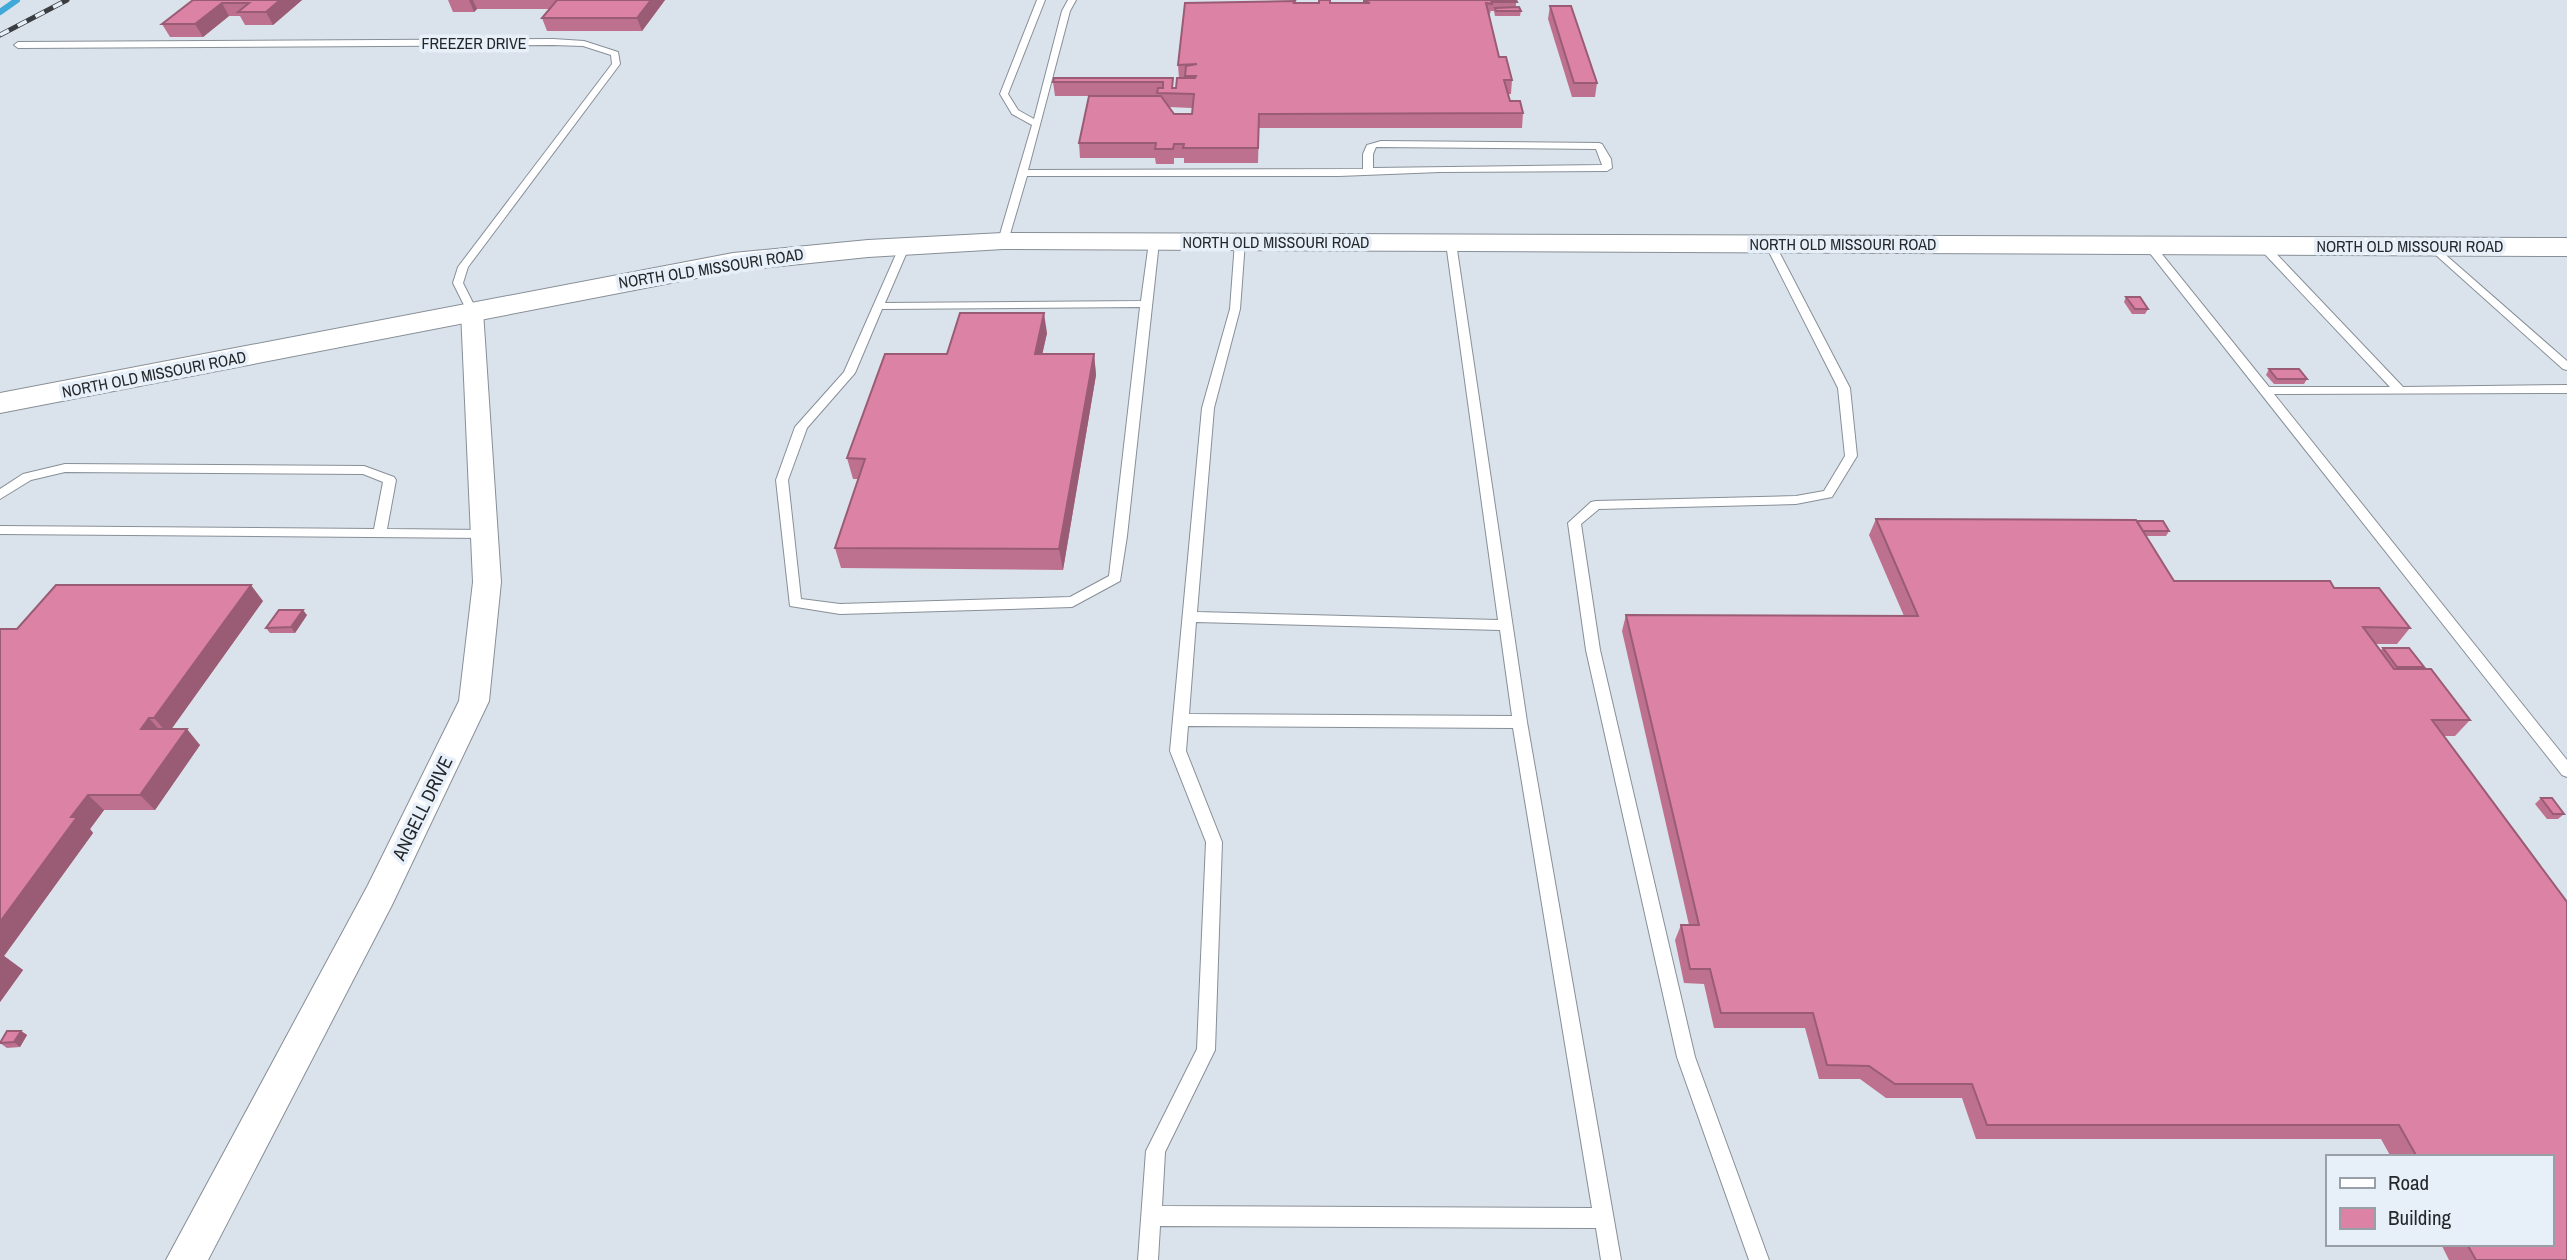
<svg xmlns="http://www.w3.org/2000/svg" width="2567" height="1260" font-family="'Archivo Narrow',sans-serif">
  <rect width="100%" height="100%" fill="#dae2eb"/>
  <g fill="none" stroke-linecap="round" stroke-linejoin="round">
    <path stroke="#41a9d8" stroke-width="6" d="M0,12L17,0"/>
    <g stroke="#878f97" stroke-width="2">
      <g id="lane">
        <path d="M1037,0H1045L1008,94L1018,110L1034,119L1062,11L1068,0H1076L1070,11L1028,170L1363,169V154L1367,145L1381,141L1599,143L1602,144L1611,159L1612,168L1607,171L1440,172L1339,176H1027L1008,241L999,243L998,241L1032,125L1012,114L1000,94ZM1376,147L1596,149L1602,165L1373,168V154Z"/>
        <path d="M553,39L584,41L618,52L620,64L468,267L463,283L477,311L472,314L467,311L453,283L458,267L612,64L611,55L583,46L553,45L18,48L14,45L18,42Z"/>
        <path d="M1154,239L1159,242L1127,536L1120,581L1072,607L840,614L790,606L776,480L795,427L844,372L901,243L905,242L910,245L885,303L1141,301L1149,242ZM1140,307L1109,576L1070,597L840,604L801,599L788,480L807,428L855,373L882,309Z"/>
        <path d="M1240,239L1245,242L1240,309L1214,408L1197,612L1498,620L1446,243L1451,240L1456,243L1527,722L1621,1260H1601L1596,1228L1160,1226L1158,1260H1138L1146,1151L1197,1049L1206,842L1170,751L1202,408L1230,309L1235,242ZM1196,622L1500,630L1512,716L1189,714ZM1188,726L1513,728L1592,1208L1162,1206L1165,1152L1215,1050L1222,842L1186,751Z"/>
        <path d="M1770,241L1775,244L1850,388L1857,456L1832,497L1796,504L1599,509L1581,524L1600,650L1695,1057L1769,1260H1749L1677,1057L1586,650L1568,523L1591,502L1596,501L1796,496L1824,491L1845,456L1838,388L1765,244Z"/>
        <path d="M2149,242L2153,243L2269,387H2390L2259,248L2258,246L2263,243L2267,244L2403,387L2567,385V393L2274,394L2567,760V777L2562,775L2145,247V243Z"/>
        <path d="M2432,243L2567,361V370L2563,369L2428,248L2427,246Z"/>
        <path d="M65,464L364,466L394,477L396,480L387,529L485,530L492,534L485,538L0,534V526L374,529L383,482L363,474L65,472L31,480L0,499V489L23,474Z"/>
      </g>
    </g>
    <g stroke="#878f97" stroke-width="2">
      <path id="street" d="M472,304L480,306L483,311L501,582L489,701L392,905L208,1260H166L368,885L459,701L473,582L461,311L464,306Z"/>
    </g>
    <g stroke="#878f97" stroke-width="2">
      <path id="secondary" d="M1003,233L2567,238V256L1003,249L868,257L733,271L0,413V393L733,253L868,240Z"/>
    </g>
    <use href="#lane" fill="#fff" fill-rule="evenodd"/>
    <use href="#street" fill="#fff" fill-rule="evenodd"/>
    <use href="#secondary" fill="#fff" fill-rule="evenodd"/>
    <g stroke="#3a3e42" stroke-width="5">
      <path id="rail" d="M0,35L67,0"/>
    </g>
    <use href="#rail" stroke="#e7eff8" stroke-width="3.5" stroke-dasharray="10" stroke-linecap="butt"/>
  </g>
  <g fill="#bd718e" fill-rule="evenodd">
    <path d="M193,0H302L273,25H245L240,16H229L203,37H170L162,24Z"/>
    <path d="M448,0H665L642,31H547L542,18L550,9H477L474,12H453Z"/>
    <path d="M1363,0H1516V7L1521,11L1520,16H1495L1494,11H1491V10L1489,17L1499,57L1512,80L1511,94H1508L1510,101L1523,113L1522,128H1259L1258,163H1184V158H1174V164H1156L1155,158H1080L1079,143L1089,96H1055L1053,82L1173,78V88H1176L1179,78L1178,65L1294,3H1363ZM1169,107L1192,108V114H1174Z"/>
    <path d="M1550,6L1597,83L1595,97H1572L1548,19Z"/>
    <path d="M2126,297L2148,309L2145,314H2132L2124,302Z"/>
    <path d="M1047,333L1042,354H1094L1096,375L1063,570L841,568L835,548L858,479H853L847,458L947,354Z"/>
    <path d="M2269,369L2307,379L2304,384H2274L2266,375Z"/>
    <path d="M1876,519L2136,520L2137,521H2163L2169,531L2166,536H2146L2174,581H2330L2334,588H2379L2410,628L2397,644H2375L2380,651L2383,648H2409L2424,667L2422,669H2431L2470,720L2455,736H2444L2567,902V1260H2449L2441,1244H2551V1157H2391L2381,1139H1976L1962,1098H1886L1860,1079H1819L1805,1028H1714L1704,984L1684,983L1675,940L1681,925H1689L1622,631L1626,615L1904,616L1869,535Z"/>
    <path d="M263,601L171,729L200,745L155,810H104L90,829L93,833L4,956L23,970L0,1002V629H17Z"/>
    <path d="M307,615L295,633H270L266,628Z"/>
    <path d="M2541,798L2564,814L2558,819H2547L2535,804Z"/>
    <path d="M21,1031L27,1035L20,1047L7,1048L0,1043Z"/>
  </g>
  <g fill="#9a5c74">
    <path d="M280,0H302L273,25L266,12Z"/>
    <path d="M469,0H473L477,9L474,12Z"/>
    <path d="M651,0H665L642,31L637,18Z"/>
    <path d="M222,3L229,16L203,37L195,24Z"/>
    <path d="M1044,313L1047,333L1038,374L1035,354Z"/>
    <path d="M1094,354L1096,375L1063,570L1059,549Z"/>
    <path d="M251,585L263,601L168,734L154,718Z"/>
    <path d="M303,610L307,615L295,633L291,627Z"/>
    <path d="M149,718L163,734L141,729Z"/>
    <path d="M187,729L200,745L155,810L140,795Z"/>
    <path d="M88,795L104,810L90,829L93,833L4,956L23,970L0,1002V922L71,817Z"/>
    <path d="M21,1031L27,1035L20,1047L14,1042Z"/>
  </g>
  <g fill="#dc83a5" stroke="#9a5c74" stroke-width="2">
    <path d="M193,0H280L266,12H238L249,3H222L195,24H162Z"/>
    <path d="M557,0H651L637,18H542Z"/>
    <path d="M1319,0H1330V3H1370L1364,1V0H1491L1492,4L1486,3L1499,57H1506L1512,80H1504L1510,101H1520L1523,113L1259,114L1258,148H1183L1184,144H1174L1173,149H1155L1156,143H1079L1089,96H1161L1174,114H1192L1194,94L1157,93L1158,88H1163V82H1053L1054,78H1173L1172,88H1176L1177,78H1195L1196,76H1185L1186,66L1197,64L1178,65L1185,3L1295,1L1294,3H1319Z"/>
    <path d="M1492,0H1516L1517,2H1492Z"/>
    <path d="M1550,6H1571L1597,83H1574Z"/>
    <path d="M1519,7L1521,11H1496L1495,8Z"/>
    <path d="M2126,297H2140L2148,309H2135Z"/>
    <path d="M960,313H1044L1035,354H1094L1059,549L835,548L865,459L847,458L885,354H947Z"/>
    <path d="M2269,369H2299L2307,379H2277Z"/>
    <path d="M1876,519L2136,520L2174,581H2330L2334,588H2379L2410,628L2363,627L2394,669H2431L2470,720H2432L2567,902V1260H2476L2467,1244H2551V1157H2417L2399,1125H1987L1972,1084H1895L1869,1066L1827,1065L1813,1013H1721L1710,969H1690L1681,925H1699L1626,615L1918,616Z"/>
    <path d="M2137,521H2163L2169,531H2143Z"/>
    <path d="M56,585H251L154,718H149L141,729H187L140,795H88L71,817H77L0,922V629H17Z"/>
    <path d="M279,610H303L291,627L266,628Z"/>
    <path d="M2383,648H2409L2424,667H2397Z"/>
    <path d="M2541,798H2552L2564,814H2553Z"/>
    <path d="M7,1031H21L14,1042L0,1043Z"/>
  </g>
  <g text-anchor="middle" stroke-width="7" stroke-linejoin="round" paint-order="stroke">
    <g font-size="16" fill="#25282b" stroke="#e7eff8">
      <text x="474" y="49">FREEZER DRIVE</text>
      <text x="1276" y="248">NORTH OLD MISSOURI ROAD</text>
      <text x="1843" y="250">NORTH OLD MISSOURI ROAD</text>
      <text x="2410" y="252">NORTH OLD MISSOURI ROAD</text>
      <text transform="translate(711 268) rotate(-9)" y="6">NORTH OLD MISSOURI ROAD</text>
      <text transform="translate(154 374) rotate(-11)" y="6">NORTH OLD MISSOURI ROAD</text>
    </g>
    <g font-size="19" fill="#25282b" stroke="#e7eff8">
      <text transform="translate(422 808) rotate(-64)" y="7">ANGELL DRIVE</text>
    </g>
  </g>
  <rect x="2326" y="1155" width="228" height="91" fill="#e7eff8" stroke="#999fa6" stroke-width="2"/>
  <rect x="2340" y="1178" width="35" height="10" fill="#ffffff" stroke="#999fa6" stroke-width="2"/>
  <text x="2388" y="1190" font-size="21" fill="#25282b">Road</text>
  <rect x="2340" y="1208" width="35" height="21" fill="#dc83a5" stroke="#999fa6" stroke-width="2"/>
  <text x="2388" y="1225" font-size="21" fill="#25282b">Building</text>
</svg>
